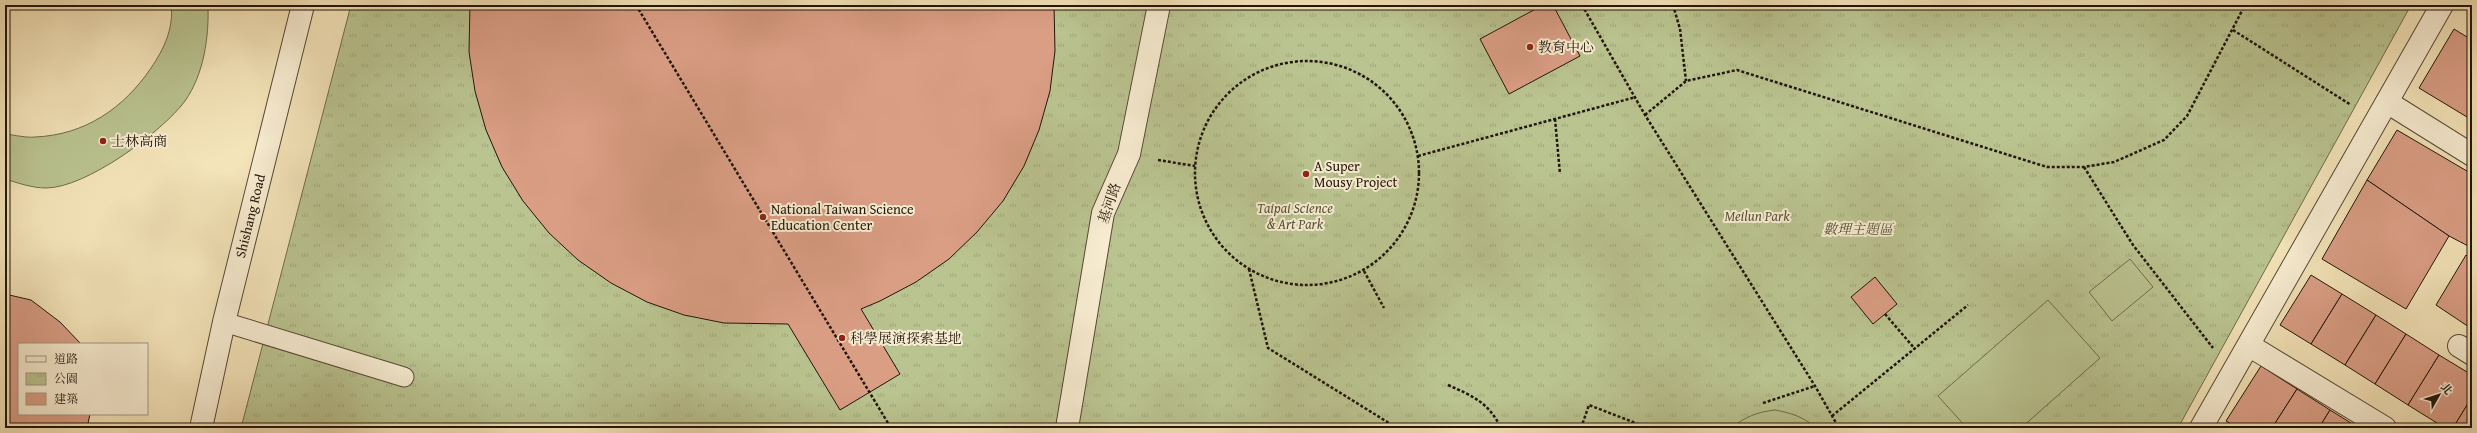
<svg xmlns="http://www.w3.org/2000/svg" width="2477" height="433" font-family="'Gentium Book Plus','Noto Serif TC',serif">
  <defs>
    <pattern id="park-tufts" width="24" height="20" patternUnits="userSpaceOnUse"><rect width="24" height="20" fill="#bac490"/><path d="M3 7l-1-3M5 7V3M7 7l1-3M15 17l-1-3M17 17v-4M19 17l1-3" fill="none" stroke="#a0a87b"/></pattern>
  </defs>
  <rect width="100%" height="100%" fill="#f4e4b9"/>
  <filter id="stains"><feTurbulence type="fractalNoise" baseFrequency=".005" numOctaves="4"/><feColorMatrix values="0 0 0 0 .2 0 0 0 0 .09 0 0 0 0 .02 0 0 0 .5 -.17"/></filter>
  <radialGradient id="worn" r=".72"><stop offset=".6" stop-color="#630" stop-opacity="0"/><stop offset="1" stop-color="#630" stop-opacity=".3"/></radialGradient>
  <path fill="url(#park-tufts)" stroke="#6e6c4d" d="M351,5H2411L2178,428H241Z"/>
  <g fill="#bac490" stroke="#6e6c4d">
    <path d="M171,5H208C209,37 204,74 185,101C162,132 86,188 46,188C32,188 18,183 5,179V134C15,135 26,138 35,137C85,135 124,108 151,68C164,49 174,28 171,5Z"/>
    <path d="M2130,259L2153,287L2112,321L2089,292Z"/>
    <path d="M2048,300L2100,358L2021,428H1967L1938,396Z"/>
    <path d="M1775,410C1791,413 1804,417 1816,428H1731C1745,417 1757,412 1775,410Z"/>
  </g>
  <g fill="#da9e85" stroke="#21150a">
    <path d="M470,5H1054L1055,51L1050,91L1039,130L1024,166L1003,201L977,232L949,259L916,282L880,301L861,309L900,374L840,410L788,324L724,323L684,315L647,302L611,283L578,260L549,233L523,201L502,167L486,130L475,91L469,52Z"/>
    <path d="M1543,5H1553L1580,56L1509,94L1480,39Z"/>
    <path d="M2454,29L2472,40V120L2419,88Z"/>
    <path d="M2397,130L2472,174V248L2449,236L2367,180Z"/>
    <path d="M2367,180L2449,236L2406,309L2322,259Z"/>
    <path d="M2466,255L2472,260V329L2436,305Z"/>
    <path d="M2311,275L2342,294L2311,344L2280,325Z"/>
    <path d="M1875,277L1897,304L1873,324L1851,297Z"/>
    <path d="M5,294L31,300L60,322L81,344H19V414H90L87,428H5Z"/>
    <path d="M2342,294L2376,315L2345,365L2311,344Z"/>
    <path d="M2376,315L2406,334L2375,384L2345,365Z"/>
    <path d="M2406,334L2439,355L2408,405L2375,384Z"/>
    <path d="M2439,355L2472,375V397L2453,428H2445L2408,405Z"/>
    <path d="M2261,366L2297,389L2272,428H2238L2226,421Z"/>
    <path d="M2297,389L2330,410L2319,428H2272Z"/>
    <path d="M2472,397V428H2453Z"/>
    <path d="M2330,410L2359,428H2319Z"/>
  </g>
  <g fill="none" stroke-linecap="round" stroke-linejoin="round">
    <g stroke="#564936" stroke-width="21">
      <path id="lane" d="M224,322L404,377"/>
    </g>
    <g stroke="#564936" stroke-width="24">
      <g id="street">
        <path d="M2387,102L2472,155"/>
        <path d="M2250,346L2385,428"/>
        <path d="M2459,346L2472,354"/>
        <path d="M201,428L224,322L303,5"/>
        <path d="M1067,428L1103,213L1129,154L1159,5"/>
        <path d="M2201,428L2442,5"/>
      </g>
    </g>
    <g stroke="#21150a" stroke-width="2.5" stroke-dasharray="3 2" stroke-linecap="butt">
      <path d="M636,5L891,428"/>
      <path d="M1582,5L1645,115L1815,386L1839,428"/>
      <path d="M1673,5L1680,29L1686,81"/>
      <path d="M1499,9L1507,5"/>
      <path d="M2233,30L2351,105"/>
      <circle cx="1307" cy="173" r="112"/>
      <path d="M1645,115L1686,81L1737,70L2047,167H2084L2114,162L2164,140L2187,116L2245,5"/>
      <path d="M1555,119L1560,174"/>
      <path d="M1418,156L1636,97"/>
      <path d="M1158,160L1195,166"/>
      <path d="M2084,167L2133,245L2213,348"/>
      <path d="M1249,269L1268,348L1397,428"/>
      <path d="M1364,271L1384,308"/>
      <path d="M1885,314L1915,349"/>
      <path d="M1448,385C1473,396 1489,403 1501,428"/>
      <path d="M1763,403L1815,386"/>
      <path d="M1832,416L1968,305"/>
      <path d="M1581,428L1589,405L1638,424L1641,428"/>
    </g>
    <use href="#lane" stroke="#f8edd2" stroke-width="19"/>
    <use href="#street" stroke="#f8edd2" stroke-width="22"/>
  </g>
  <g fill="#8f2418" stroke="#f8edd2" stroke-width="1.5">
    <circle cx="1530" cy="47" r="4"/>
    <circle cx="103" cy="141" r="4"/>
    <circle cx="1306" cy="174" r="4"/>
    <circle cx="763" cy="217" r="4"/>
    <circle cx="842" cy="338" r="4"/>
  </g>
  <g text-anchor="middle" stroke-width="4" stroke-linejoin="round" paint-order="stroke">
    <g font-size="14" fill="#21150a" stroke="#f8edd2" text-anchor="start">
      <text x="1538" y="52">教育中心</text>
      <text x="111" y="146">士林高商</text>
      <text x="1314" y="171">A Super<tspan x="1314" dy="16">Mousy Project</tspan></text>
      <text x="771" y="214">National Taiwan Science<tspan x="771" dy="16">Education Center</tspan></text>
      <text x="850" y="343">科學展演探索基地</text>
    </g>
    <g font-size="14" fill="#21150a" stroke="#f8edd2">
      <text transform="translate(1109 203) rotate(-71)" y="5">基河路</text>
      <text transform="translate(250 216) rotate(-76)" y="5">Shishang Road</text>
    </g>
    <g font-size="14" font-style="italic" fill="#575239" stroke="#f8edd2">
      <text x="1295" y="213">Taipai Science<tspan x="1295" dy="16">&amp; Art Park</tspan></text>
      <text x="1757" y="221">Meilun Park</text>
      <text x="1858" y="234">數理主題區</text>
    </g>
  </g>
  <rect width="2477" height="433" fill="none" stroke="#f4e4b9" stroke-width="20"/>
  <rect x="6" y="6" width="2465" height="421" fill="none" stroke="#21150a" stroke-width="2"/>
  <rect x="10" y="10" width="2457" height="413" fill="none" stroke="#21150a"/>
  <rect x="18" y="343" width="130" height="72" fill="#f8edd2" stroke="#a29782"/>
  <rect x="26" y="356" width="20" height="6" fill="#f8edd2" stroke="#a29782"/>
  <text x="54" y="363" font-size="12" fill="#21150a">道路</text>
  <rect x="26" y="373" width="20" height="12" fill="url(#park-tufts)" stroke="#a29782"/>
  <text x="54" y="383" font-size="12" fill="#21150a">公園</text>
  <rect x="26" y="393" width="20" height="12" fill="#da9e85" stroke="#a29782"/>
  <text x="54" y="403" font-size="12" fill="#21150a">建築</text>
  <g transform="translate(2439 395) rotate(51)" stroke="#f8edd2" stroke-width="3" paint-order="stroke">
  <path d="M0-3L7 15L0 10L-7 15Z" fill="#21150a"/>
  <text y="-6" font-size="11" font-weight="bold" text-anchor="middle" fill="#21150a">北</text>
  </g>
  <rect width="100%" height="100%" filter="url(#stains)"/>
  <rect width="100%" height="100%" fill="url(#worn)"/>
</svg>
